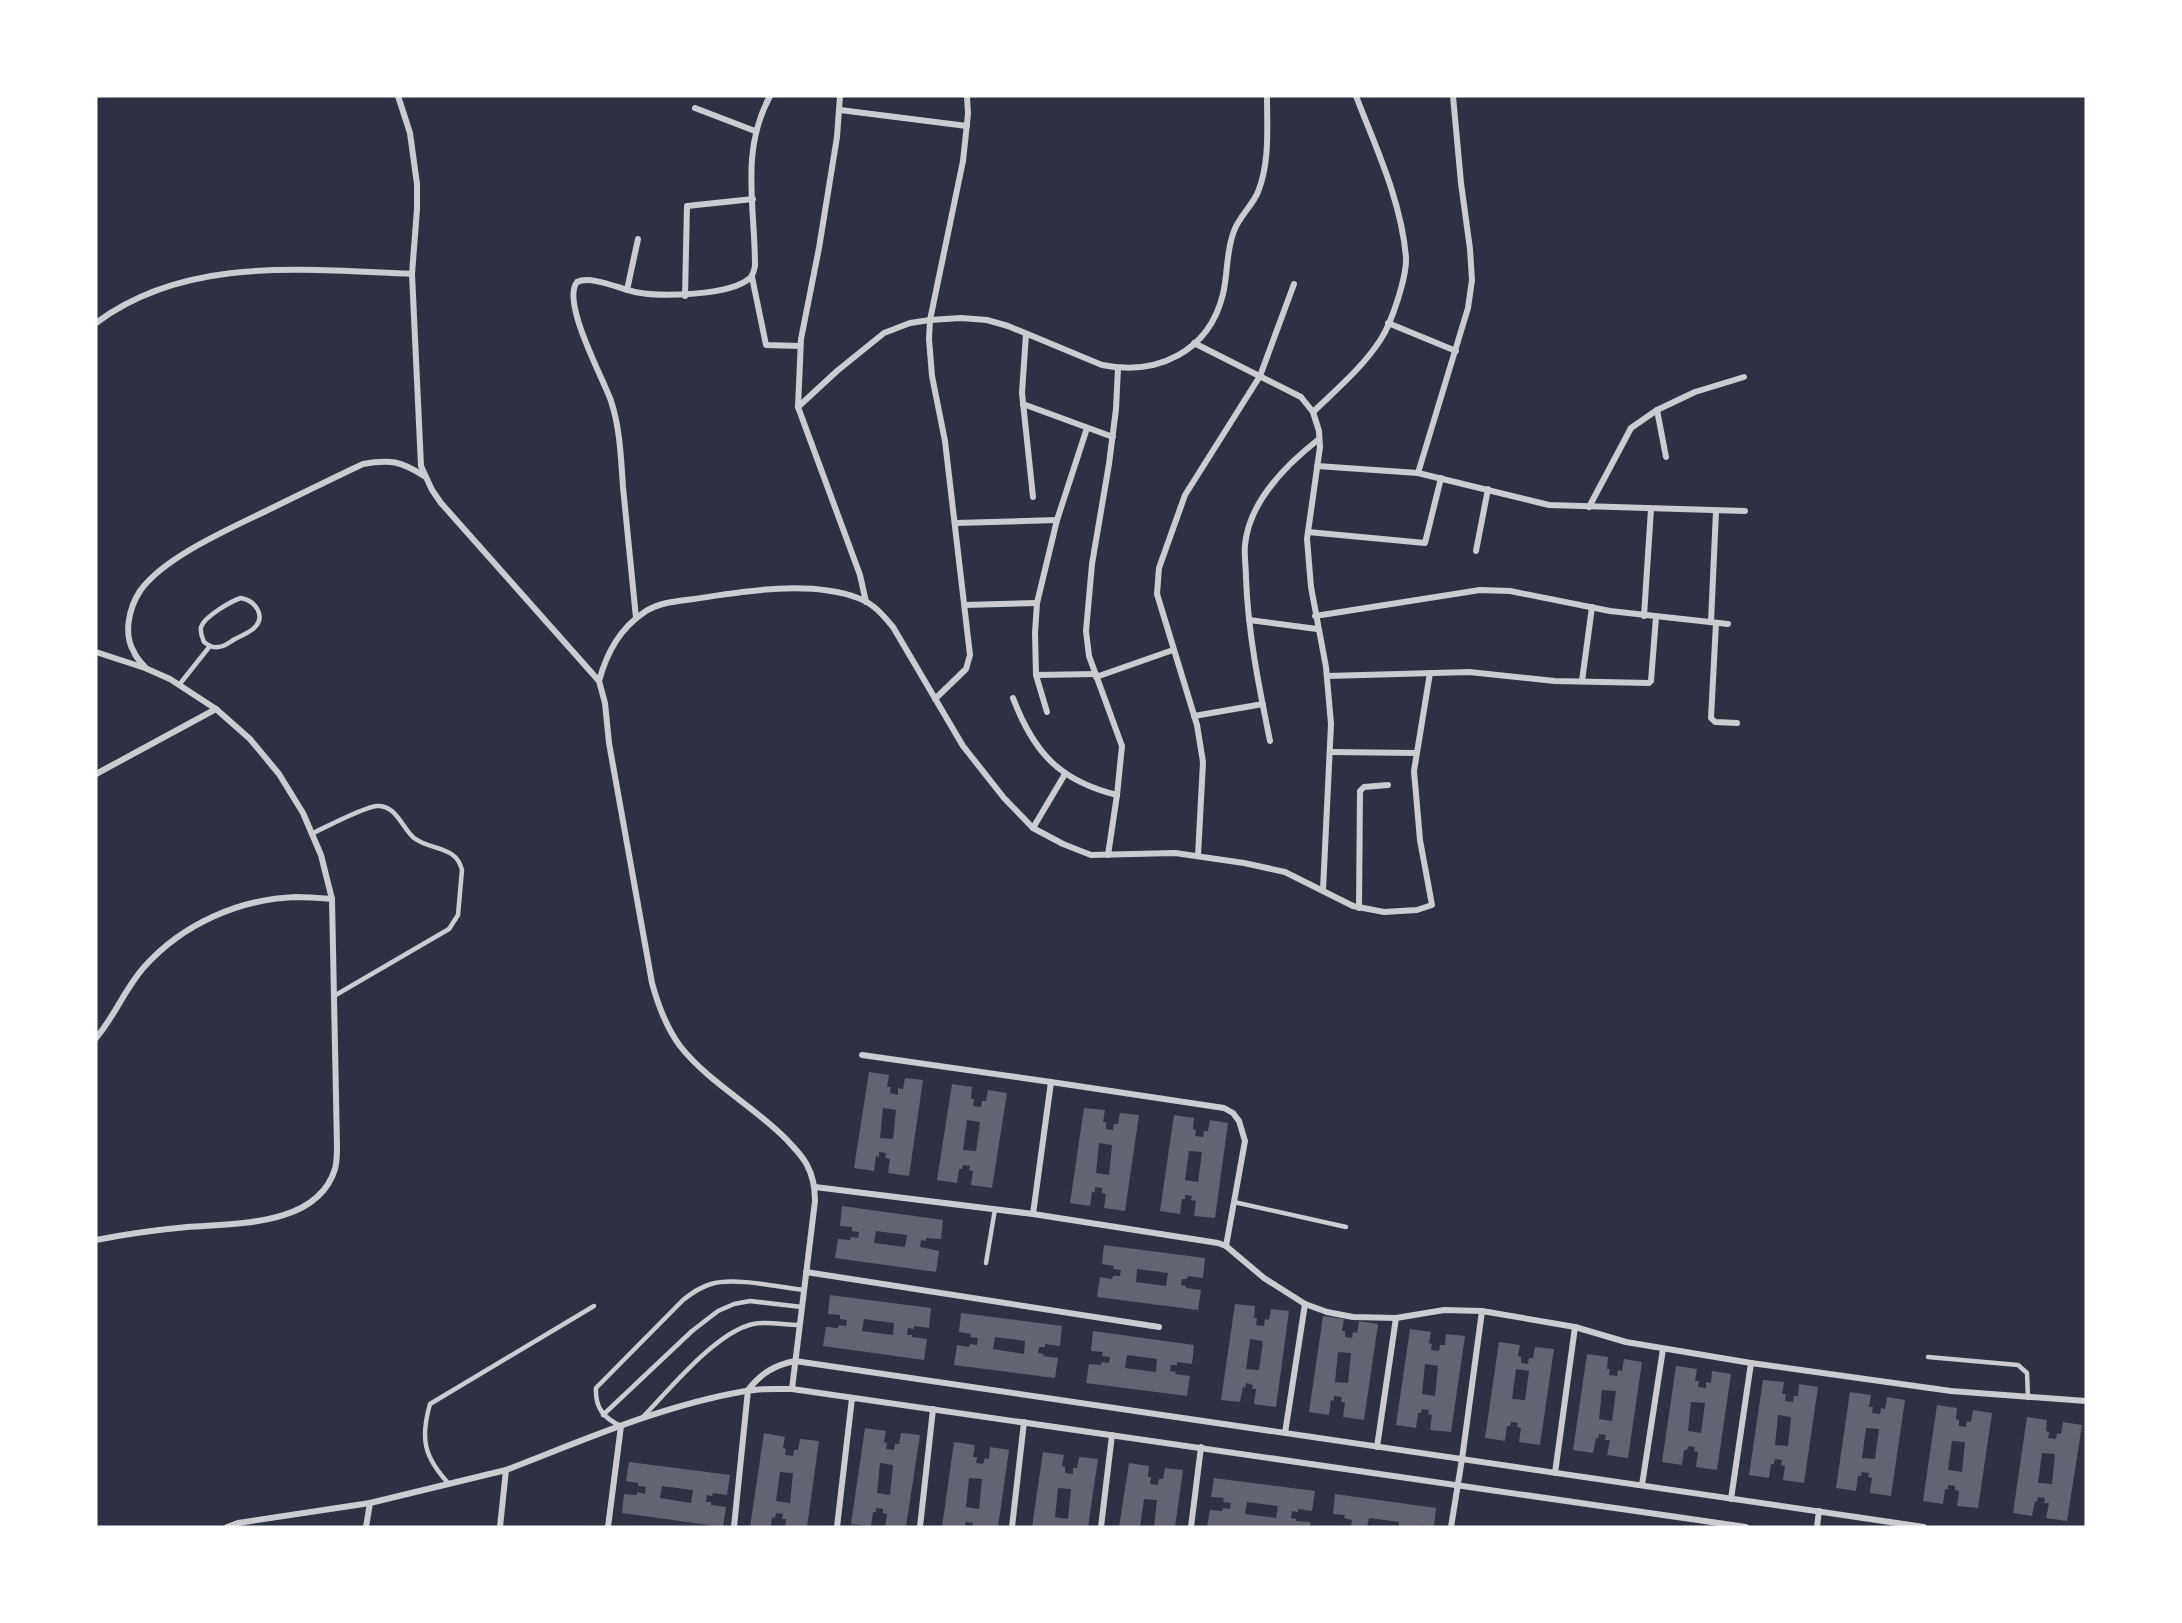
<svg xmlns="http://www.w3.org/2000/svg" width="2182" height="1623" font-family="'IBM Plex Sans',sans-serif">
  <rect width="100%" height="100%" fill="#2d3142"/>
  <g fill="#626471" fill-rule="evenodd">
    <path d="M869,1072L889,1075L887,1087H891L890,1093L898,1095V1088L903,1089L905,1078L923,1080L909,1176L888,1173L890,1159L885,1158L886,1153L879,1152V1157L876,1156L874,1171L854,1168ZM883,1108L896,1110L893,1139L880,1138Z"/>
    <path d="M952,1084L972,1087L971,1099H974L973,1106L981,1107L982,1101H986L988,1090L1007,1093L992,1188L971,1185L973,1171L969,1170L970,1166L963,1165L962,1169H959L957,1183L937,1180ZM967,1120L980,1122L976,1151L963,1150Z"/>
    <path d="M1084,1108L1105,1110L1103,1122H1106V1129L1113,1130L1114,1124H1118L1120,1113L1139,1115L1125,1211L1104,1208L1106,1194L1102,1193V1188L1095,1187V1192H1092L1090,1206L1070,1203ZM1099,1143L1112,1145L1109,1175L1096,1173Z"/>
    <path d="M1174,1115L1194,1118L1193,1129L1196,1130L1195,1136L1203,1137L1204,1131H1208L1210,1120L1228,1123L1215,1218L1194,1216L1196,1201L1191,1200L1192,1196L1185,1195V1199H1182L1180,1214L1160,1211ZM1189,1151L1202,1152L1198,1182L1185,1180Z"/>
    <path d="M842,1206L943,1220L941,1239L926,1238V1241L921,1240L920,1247L939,1251L936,1272L835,1258L838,1239L850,1240L851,1237L858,1238L859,1232L852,1231V1227L840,1226ZM876,1231L907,1235L905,1247L874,1243Z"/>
    <path d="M1104,1245L1205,1258L1203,1278L1188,1276L1187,1279H1182L1181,1285L1186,1286V1288L1201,1290L1198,1310L1097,1297L1100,1277L1112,1279L1113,1276H1120L1121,1270L1113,1269L1114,1266L1102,1264ZM1137,1269L1168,1273L1166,1286L1136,1282Z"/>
    <path d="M830,1295L931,1308L929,1328L914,1326V1329L908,1328L907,1335H912V1337L927,1339L924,1360L823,1346L826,1327L838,1328L839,1325L846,1326L847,1320L840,1319V1315L828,1314ZM864,1319L894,1323L893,1335L862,1331Z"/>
    <path d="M1235,1304L1255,1306L1254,1318H1257L1256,1325L1264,1326L1265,1319L1269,1320L1271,1309L1289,1311L1276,1407L1254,1404L1256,1389H1252L1253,1385L1246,1383L1245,1388L1243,1387L1240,1402L1221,1400ZM1250,1339L1263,1341L1259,1370L1246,1369Z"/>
    <path d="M961,1313L1062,1326L1060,1346L1045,1344V1347H1039L1038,1353L1044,1354L1043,1356L1058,1358L1055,1378L954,1365L957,1345L969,1347L970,1344L977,1345L978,1338L970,1337L971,1334L959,1332ZM995,1337L1025,1341L1024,1354L993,1349Z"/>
    <path d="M1323,1316L1344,1319L1342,1331H1345V1337L1352,1338L1353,1332L1357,1333L1359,1321L1378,1324L1364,1420L1343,1417L1345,1402H1341L1342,1397L1334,1396V1401L1331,1400L1329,1415L1309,1412ZM1338,1352L1351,1353L1348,1383L1335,1382Z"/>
    <path d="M1410,1329L1431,1332L1429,1343L1432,1344L1431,1350L1439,1351L1440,1345H1445L1446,1334L1465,1336L1451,1432L1430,1430L1432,1415L1428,1414L1429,1410L1422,1409L1421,1413H1418L1416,1428L1396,1425ZM1425,1364L1438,1366L1435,1396L1422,1394Z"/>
    <path d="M1093,1331L1194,1345L1192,1364L1177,1362V1365H1171L1170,1371L1176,1372L1175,1374L1190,1376L1187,1396L1086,1383L1089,1364L1101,1365L1102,1362L1109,1363L1110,1357L1102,1356L1103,1352L1091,1351ZM1127,1355L1157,1359L1156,1372L1125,1368Z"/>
    <path d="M1499,1342L1520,1345L1518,1356L1521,1357V1363L1528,1364L1529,1358H1533L1535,1347L1554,1349L1540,1445L1519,1442L1521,1428L1517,1427L1518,1423L1511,1422L1510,1426H1507L1505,1441L1485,1438ZM1516,1369L1529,1371L1525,1400L1512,1399Z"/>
    <path d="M1587,1354L1608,1357L1607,1369H1610L1609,1375L1617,1376L1618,1370L1622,1371L1624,1359L1642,1362L1628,1458L1607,1455L1610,1440H1605L1606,1435L1599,1434L1598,1439L1596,1438L1593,1453L1573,1450ZM1602,1390L1616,1391L1612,1421L1599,1419Z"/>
    <path d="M1676,1366L1697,1369L1695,1381H1699L1698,1387L1706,1388V1382L1711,1383L1712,1371L1731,1374L1717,1470L1696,1467L1698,1452L1694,1451L1695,1447L1688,1446L1687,1450H1684L1682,1465L1662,1462ZM1691,1402L1705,1403L1701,1433L1688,1431Z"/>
    <path d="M1763,1380L1784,1382L1782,1394H1786L1785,1401L1793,1402L1794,1396H1798L1799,1384L1818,1387L1804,1483L1783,1480L1785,1466L1781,1465L1782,1460L1775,1459L1774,1464H1771L1769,1478L1749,1475ZM1778,1415L1791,1417L1788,1446L1775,1445Z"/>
    <path d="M1850,1392L1871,1395L1869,1407H1873L1872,1413L1880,1414L1881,1408L1885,1409L1887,1397L1905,1400L1891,1496L1870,1493L1872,1478L1868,1477L1869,1473L1862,1472L1861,1476H1858L1856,1491L1836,1488ZM1866,1428L1879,1429L1875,1459L1862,1458Z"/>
    <path d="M1937,1405L1957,1408L1956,1419L1959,1420V1426L1966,1427L1967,1421L1971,1422L1973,1410L1992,1413L1978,1508L1957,1506L1959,1491L1955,1490V1486L1948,1485V1489H1945L1943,1504L1923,1501ZM1952,1441L1965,1442L1962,1472L1948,1470Z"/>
    <path d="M2027,1417L2047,1420L2046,1431L2049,1432L2048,1438L2056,1439L2057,1433L2061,1434L2063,1422L2082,1425L2067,1521L2046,1518L2049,1503H2044L2045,1498L2038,1497L2037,1502L2035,1501L2032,1516L2013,1513ZM2042,1453L2055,1454L2052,1484L2038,1483Z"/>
    <path d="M865,1428L886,1431L884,1442L887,1443L886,1449L894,1450L895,1444H899L901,1433L920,1435L906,1527H885L887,1514L883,1513V1509L876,1508V1512H873L871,1526L851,1524ZM880,1463L893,1465L890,1495L877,1493Z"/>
    <path d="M764,1433L785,1437L783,1448L786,1449L785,1455L793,1456L794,1450H798L800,1439L819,1441L807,1527H785L786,1519H782L783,1514L776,1513L775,1518L772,1517L771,1527H750ZM780,1472L793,1473L790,1503L776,1501Z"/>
    <path d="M954,1442L975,1445L973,1457H977L976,1463L983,1464L985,1458L989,1459L990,1447L1009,1450L998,1527H972L973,1523L966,1522L965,1526L942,1527ZM969,1478L982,1479L979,1509L966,1507Z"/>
    <path d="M1043,1452L1064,1455L1062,1466L1065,1467V1473L1073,1474V1468H1077L1079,1457L1098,1459L1088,1527H1032ZM1058,1488L1071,1489L1068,1519L1055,1517Z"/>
    <path d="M629,1462L730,1475L727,1495L713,1493L712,1496L707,1495L706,1502H711V1505L726,1507L723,1527L622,1513L624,1494L637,1495V1492L645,1494L646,1487L638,1486V1483L626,1481ZM662,1486L693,1490L691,1503L660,1498Z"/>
    <path d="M1129,1463L1149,1466L1148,1477H1151L1150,1484L1158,1485L1159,1479H1163L1165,1468L1183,1470L1175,1527H1154L1157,1500L1144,1499L1140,1527H1119Z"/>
    <path d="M1214,1478L1315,1491L1312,1511L1298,1509V1512L1292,1511L1291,1518L1296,1519V1521L1311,1522L1310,1527H1207L1210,1510L1222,1511L1223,1508L1230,1509L1231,1503L1223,1502L1224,1498L1211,1497ZM1247,1502L1278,1506L1276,1518L1245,1514Z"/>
    <path d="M1335,1494L1436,1508L1434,1527L1419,1525V1527H1399V1522L1369,1518L1367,1527H1351L1352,1520L1344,1518L1345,1515L1333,1514Z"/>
  </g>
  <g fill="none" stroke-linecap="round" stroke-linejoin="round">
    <g stroke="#caccd0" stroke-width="4.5">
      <path d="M241,598C256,601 267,617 253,629C248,633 241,636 235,639C230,642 224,647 218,647C212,648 208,645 204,642C202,637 200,633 201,627C204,617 231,601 241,598Z"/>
      <path d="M179,685L210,646"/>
      <path d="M311,834C326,827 362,808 376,806C396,804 402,828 414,838C431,851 456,845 462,870L458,915L449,929L334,996"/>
      <path d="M1234,1202L1346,1227"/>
      <path d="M986,1263L995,1209"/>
      <path d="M1928,1357L2018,1365L2027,1373L2028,1398"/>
      <path d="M603,1415L692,1331L718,1311L734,1304L750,1301L802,1307"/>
      <path d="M643,1417C669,1390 716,1332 753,1324C767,1321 785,1325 800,1325"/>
      <path d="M621,1426C603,1418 595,1407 596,1388L683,1300C692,1293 700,1287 711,1284C734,1277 779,1287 804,1290"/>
      <path d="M449,1484C424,1457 420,1439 430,1404L594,1306"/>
    </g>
    <g stroke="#caccd0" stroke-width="6">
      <path d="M398,96L410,133L417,184V209L412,274L421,466L432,490L441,503L599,681L605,703L609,743L652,983C658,1005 666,1027 680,1046C709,1083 754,1106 787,1140C794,1148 802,1155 807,1165C813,1176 815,1188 815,1201L792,1389"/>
      <path d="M840,96L837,137L819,248L801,339L798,407L860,575L866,602"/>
      <path d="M695,108L755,131"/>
      <path d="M840,110L967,126"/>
      <path d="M752,277L766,345L800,346"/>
      <path d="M627,290L638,239"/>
      <path d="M685,296L687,206L753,199"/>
      <path d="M96,323C187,255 306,270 412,274"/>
      <path d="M1388,323L1456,351"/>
      <path d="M1026,334L1022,393L1033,497"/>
      <path d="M1194,343L1301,397L1313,412L1319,431L1320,447L1307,539L1311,587L1326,667L1331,724L1323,890"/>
      <path d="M1023,404L1113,437"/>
      <path d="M798,407L837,371L884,333L910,323L930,320L961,318L987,320L1008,326L1102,365C1157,376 1209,352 1223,294C1228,273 1226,251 1234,231C1239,217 1252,206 1258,192C1270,162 1267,127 1267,96"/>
      <path d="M1657,410L1666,457"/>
      <path d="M1313,412C1337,389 1363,367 1381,339C1392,322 1407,276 1406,257C1401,200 1376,148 1356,96"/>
      <path d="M1317,466L1418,473L1549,505L1745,511"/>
      <path d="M1418,473L1468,308L1472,280L1470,249L1461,183L1453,96"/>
      <path d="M1589,507L1631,428L1657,410L1695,392L1744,377"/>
      <path d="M956,523L1057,520"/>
      <path d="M1308,532L1425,543L1441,478"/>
      <path d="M1476,551L1488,489"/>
      <path d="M965,605L1037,603"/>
      <path d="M1315,616L1480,590L1510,591L1610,611L1728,624"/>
      <path d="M1644,616L1651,509"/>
      <path d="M636,618C632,574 627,531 623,487C621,458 620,428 611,401C603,378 561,302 577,282C591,275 620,289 635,292C660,297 730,296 750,278C753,275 754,271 755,266C755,206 740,151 770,96"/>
      <path d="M1249,620L1317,629"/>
      <path d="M1711,622L1716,511"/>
      <path d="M1716,623L1711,718L1715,722L1737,723"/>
      <path d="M96,652L145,668L170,679L216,709L250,739L279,774L303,813L321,855L332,899L337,1146C337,1153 337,1162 335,1169C317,1227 235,1223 187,1227C156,1230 126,1234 96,1240"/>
      <path d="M145,667C141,662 136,658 134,652C123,634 129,608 140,591C164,557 231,528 268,510C299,495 331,479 363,464C390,459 401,461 424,476"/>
      <path d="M1036,675L1096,674"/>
      <path d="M1327,676L1469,672L1555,681L1649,683L1651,681L1656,617"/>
      <path d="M1096,677L1173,650"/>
      <path d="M599,681C607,652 620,628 646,611C661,602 678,601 694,599C744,591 810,580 858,598C873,603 883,615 893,627L963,746L1004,798L1033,828L1063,844L1091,855L1175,853L1244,863L1285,872L1353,906L1384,912L1417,910L1432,905L1420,840L1414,771L1430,673"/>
      <path d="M1582,681L1592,607"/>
      <path d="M1013,698C1034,753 1060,781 1117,795"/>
      <path d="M935,699L966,669L970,655L945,441L932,376L929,339L930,320L963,161L968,114L967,96"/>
      <path d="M1047,712L1036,675L1035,633L1037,603L1057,520L1087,428"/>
      <path d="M1194,716L1263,704"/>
      <path d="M1270,741C1259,687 1248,633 1246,578C1246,567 1244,556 1245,545C1249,502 1287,464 1319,439"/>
      <path d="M1331,752L1416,753"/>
      <path d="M96,774L216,709"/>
      <path d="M1033,828L1065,774"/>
      <path d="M1108,855L1117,795L1122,746L1089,656L1086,631L1092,564L1109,464L1116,409L1118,368"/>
      <path d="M1198,856L1203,762L1197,725L1157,594L1159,568L1185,495L1260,376L1294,284"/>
      <path d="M1359,908L1360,791L1364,787L1388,785"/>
      <path d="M96,1038C115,1016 125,988 145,966C183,924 239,899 296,897C308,897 320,898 332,899"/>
      <path d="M862,1055L1051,1082"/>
      <path d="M815,1187L1033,1214L1218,1243L1226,1246L1264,1278L1305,1304L1327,1312L1353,1317L1396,1318L1444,1310L1482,1311L1575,1327L1626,1342L1751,1363L1951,1391L2086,1401"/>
      <path d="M1033,1214L1051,1082L1224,1108L1233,1113L1239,1121L1245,1141L1226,1246"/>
      <path d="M806,1272L1159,1327"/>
      <path d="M748,1390C761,1373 775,1365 795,1361L1924,1527"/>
      <path d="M1285,1433L1305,1304"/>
      <path d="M1377,1447L1396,1318"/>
      <path d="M1555,1473L1575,1327"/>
      <path d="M1642,1485L1663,1349"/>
      <path d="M1731,1499L1751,1363"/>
      <path d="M227,1527L238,1523L370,1503L506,1470"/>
      <path d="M366,1527L370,1503"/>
      <path d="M500,1527L506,1470C584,1440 663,1405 746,1391C761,1388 777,1389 792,1389L1746,1527"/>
      <path d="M608,1527L621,1426"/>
      <path d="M734,1527L748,1390"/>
      <path d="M837,1527L852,1398"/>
      <path d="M920,1527L933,1409"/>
      <path d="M1012,1527L1024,1422"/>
      <path d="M1101,1527L1112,1435"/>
      <path d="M1191,1527L1201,1447"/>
      <path d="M1451,1527L1462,1459L1482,1311"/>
      <path d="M1817,1527L1819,1511"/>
    </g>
  </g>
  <rect width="2182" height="1623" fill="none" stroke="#ffffff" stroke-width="195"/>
</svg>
